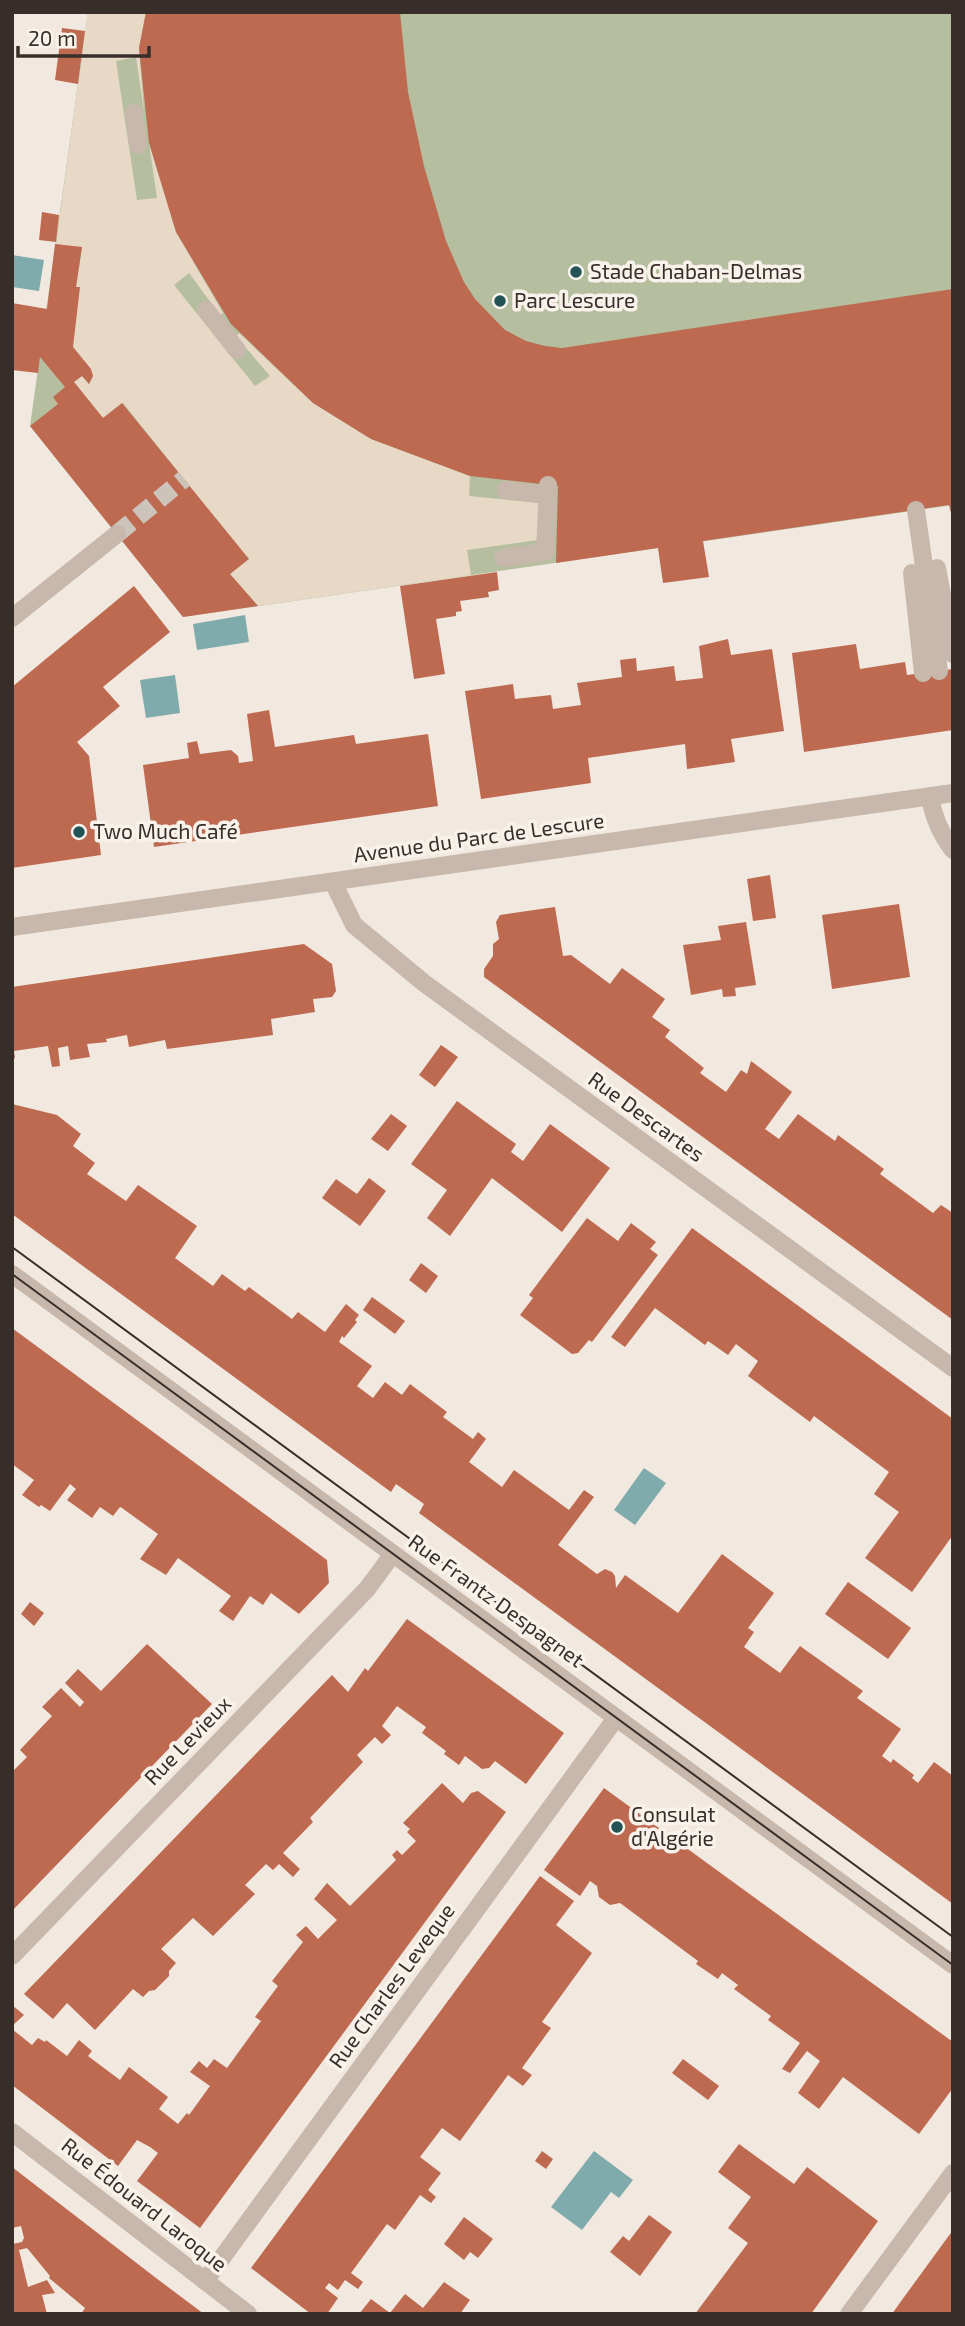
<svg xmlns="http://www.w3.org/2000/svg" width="965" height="2326" font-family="'Exo 2',sans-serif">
  <rect width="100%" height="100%" fill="#f1e8df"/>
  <path fill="#b5bfa0" d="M88,12H953V505L183,617L30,426Z"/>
  <path fill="#e8d9c7" d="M88,12H146L139,48L144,112L136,57L116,61L137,200L157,198L149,143L176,232L223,313L220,315L189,273L174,285L255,386L270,376L236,336L239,333L313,403L371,439L470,476L469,496L539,503L538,540L467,550L471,575L258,606L230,574L248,559L123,403L103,418L74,382L82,376L89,384L93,376L73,347L76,287L82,248L56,244Z"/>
  <g fill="#80abac">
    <path d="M12,255L44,260L39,291L12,287Z"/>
    <path d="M245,615L249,642L197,650L193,624Z"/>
    <path d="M175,675L180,713L146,718L140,680Z"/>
    <path d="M644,1468L666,1483L635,1525L614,1510Z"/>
    <path d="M594,2151L633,2180L619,2198L611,2192L582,2230L551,2207Z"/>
  </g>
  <g fill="#bd6a51">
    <path d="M146,12H400L408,92L424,166L446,241L464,282L475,299L505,330L526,341L545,346L562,348L953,289V521L949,505L703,541L709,577L663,583L658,548L556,563L558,486L470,476L371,439L313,403L231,324L176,232L149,143L139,48Z"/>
    <path d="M62,28L85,31L78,84L55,80Z"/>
    <path d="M42,212L59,215L56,242L39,240Z"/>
    <path d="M55,244L82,247L76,287H80L73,347L91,369L93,376L89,384L82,376L74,382L103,418L122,403L249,559L230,574L258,606L183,617L30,426L58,404L53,397L65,387L40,357L38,373L12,370V303L47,309Z"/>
    <path d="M497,572L499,590L488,592L489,597L460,601L462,611L456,612V616L436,619L445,674L414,679L400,586Z"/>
    <path d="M134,586L170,632L103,687L120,706L77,742L89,756L101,855L12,868V687Z"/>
    <path d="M728,639L731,655L772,649L784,731L731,739L735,762L687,769L685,744L588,758L591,783L481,799L465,691L513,684L515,699L551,695L553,709L581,705L577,683L622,677L620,660L636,658L637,671L674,666L676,681L703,678L699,646Z"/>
    <path d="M856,644L860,669L905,662L907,675L953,669V730L804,752L792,653Z"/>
    <path d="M269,710L275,747L354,735L356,744L428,734L438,806L154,847L143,765L189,758L187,743L197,741L200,754L231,750L238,756L239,763L253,761L247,714Z"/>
    <path d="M770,875L776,918L753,921L747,879Z"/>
    <path d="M899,904L910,977L832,989L822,915Z"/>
    <path d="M555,907L563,956L571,955L610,984L622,968L665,999L652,1017L670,1030L665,1037L704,1068L700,1073L726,1092L741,1070L747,1074L751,1061L792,1092L765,1129L779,1139L798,1114L835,1141L838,1135L884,1169L880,1174L933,1213L941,1205L953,1213V1320L484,977V969L493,956V944L499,939L496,922L500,915Z"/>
    <path d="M746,922L756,985L735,988L736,996L723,997L722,989L691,995L683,945L721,940L718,926Z"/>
    <path d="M304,944L332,964L336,991L332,997L313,999L315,1012L271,1019L273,1035L167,1049L165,1040L129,1047L127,1035L106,1039L107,1042L87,1044L90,1057L70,1060L68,1046L58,1048L60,1066L52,1067L48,1046L14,1051L15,1058L12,1059V987Z"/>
    <path d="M441,1045L458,1057L435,1087L419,1075Z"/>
    <path d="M457,1101L516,1144L511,1152L523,1161L550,1124L610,1168L562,1232L492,1178L450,1236L427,1218L447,1190L411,1164Z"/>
    <path d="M12,1104L57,1115L81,1134L73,1146L95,1163L87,1174L126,1201L138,1185L197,1226L175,1258L213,1286L222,1274L245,1291L249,1287L292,1319L298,1312L325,1332L346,1304L359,1315L355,1320L357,1322L344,1338L342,1336L339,1342L372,1366L357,1386L373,1398L385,1382L402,1395L410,1384L447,1412L443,1417L473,1439L478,1432L486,1439L469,1462L502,1487L514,1470L569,1510L584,1490L594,1497L558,1545L597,1574L605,1569L612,1572L615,1576L616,1588L625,1575L678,1613L722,1554L774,1593L748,1628L754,1632L744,1647L780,1673L800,1646L863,1691L857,1698L901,1729L882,1756L891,1763L893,1759L914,1775L912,1778L918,1783L934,1762L953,1776V1904L419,1513L424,1504L396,1484L391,1492L12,1214Z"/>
    <path d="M391,1114L407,1126L388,1151L371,1139Z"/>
    <path d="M369,1178L386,1191L360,1226L322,1198L336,1179L357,1194Z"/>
    <path d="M587,1218L618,1241L631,1223L656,1242L650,1249L658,1255L592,1342L589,1340L578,1353L572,1354L520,1315L533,1298L529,1295Z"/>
    <path d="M692,1228L953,1419V1535L912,1592L865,1558L899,1512L874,1494L889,1472L814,1416L810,1422L748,1376L758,1361L736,1344L728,1355L708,1341L705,1345L655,1308L625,1347L611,1337Z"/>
    <path d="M421,1263L438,1276L426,1293L409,1280Z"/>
    <path d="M372,1297L405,1321L395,1334L363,1310Z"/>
    <path d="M12,1328L327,1560L329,1583L299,1614L271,1593L263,1605L250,1596L233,1621L219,1611L231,1596L178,1558L166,1575L140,1559L158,1534L122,1508L120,1507L113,1516L100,1507L92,1518L67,1500L76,1489L70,1484L50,1511L41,1505L39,1507L22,1495L34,1480L12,1464Z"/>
    <path d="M848,1582L911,1628L888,1659L825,1614Z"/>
    <path d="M30,1602L44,1613L34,1626L21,1614Z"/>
    <path d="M407,1619L564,1733L526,1784L495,1761L489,1768L482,1769L465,1756L459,1765L444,1754L446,1751L422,1733L426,1727L397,1706L382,1726L391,1735L382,1744L375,1737L357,1755L363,1762L310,1818L313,1822L283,1853L300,1869L293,1877L279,1864L273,1870L266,1864L245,1885L255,1894L213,1936L193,1918L161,1949L176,1963L169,1971V1976L155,1990L149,1991L143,1997L133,1989L95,2030L67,2003L53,2019L24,1994L332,1675L348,1692L365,1668L368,1671Z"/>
    <path d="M147,1644L212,1704L12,1911V1772L27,1757L20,1750L52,1716L42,1707L61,1688L80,1707L84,1702L65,1683L78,1669L101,1691Z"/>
    <path d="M442,1783L463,1803L471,1793L478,1791L506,1812L200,2228L137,2181L158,2153L150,2147L137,2140L118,2166L12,2085V2029L32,2045L38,2038L45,2042L46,2040L67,2056L79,2040L92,2051L88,2056L120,2080L129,2067L168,2097L159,2109L178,2124L187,2113L189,2115L210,2086L190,2072L199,2061L207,2068L214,2059L227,2068L261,2021L255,2017L278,1986L272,1981L303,1942L296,1935L306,1926L318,1939L337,1920L314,1899L327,1883L350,1906L396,1860L392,1855L397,1850L402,1855L416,1841L407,1832L410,1829L403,1823Z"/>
    <path d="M604,1788L953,2042V2088L919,2134L843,2077L819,2109L798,2093L820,2061L807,2051L790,2073L782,2069L800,2043L768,2020L771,2016L734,1989L738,1985L722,1973L718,1979L696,1964L698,1961L620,1903L610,1905L599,1897L597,1886L590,1881L580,1896L544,1870Z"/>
    <path d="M540,1876L574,1901L556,1925L592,1953L542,2022L551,2028L522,2068L532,2075L523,2086L508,2075L460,2141L442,2128L420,2157L441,2173L428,2190L436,2197L431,2203L420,2195L395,2230L387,2224L351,2273L363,2282L358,2289L345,2280L338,2290L329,2283L325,2288L338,2298L327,2314H311L251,2268Z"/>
    <path d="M12,2005L24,2015L12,2026Z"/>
    <path d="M683,2059L719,2086L708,2100L672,2073Z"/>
    <path d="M739,2144L794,2184L807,2167L878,2221L811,2314H695L748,2243L728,2228L751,2197L718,2172Z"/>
    <path d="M542,2151L553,2159L546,2169L535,2161Z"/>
    <path d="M12,2167L156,2278L204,2314H81L85,2308L49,2278L50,2276L27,2248L19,2250L28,2287L47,2280L55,2293L42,2295L47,2314H12V2244L22,2242L24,2238L21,2226L12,2228Z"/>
    <path d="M649,2215L672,2232L640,2276L610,2252L623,2236L629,2241Z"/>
    <path d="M464,2217L493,2239L478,2258L470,2252L464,2260L444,2244Z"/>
    <path d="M953,2230V2314H892L899,2304Z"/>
    <path d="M444,2282L470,2300L460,2314H359L371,2299L390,2313L405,2294L423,2308Z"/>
  </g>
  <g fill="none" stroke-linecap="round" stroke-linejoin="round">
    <path stroke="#ccc3bb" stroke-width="18" stroke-dasharray="18 9" stroke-linecap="butt" d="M117,534L184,479"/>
    <g stroke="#c8b8ab" stroke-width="18">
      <path d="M134,113L138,145"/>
      <path d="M206,310L237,350"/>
      <path d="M506,490L547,495"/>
      <path d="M916,510L939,671"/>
      <path d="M503,558L545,552L548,485"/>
      <path d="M937,568L953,654"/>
      <path d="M72,570L117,534"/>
      <path d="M912,573L923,673"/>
    </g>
    <g stroke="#c8b8ab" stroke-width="18">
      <path d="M12,618L72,570"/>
      <path d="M930,796C933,817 940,833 953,850"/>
      <path d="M333,882L354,925L424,983L953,1368"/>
      <path d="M12,927L953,793"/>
      <path d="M12,1274L953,1965"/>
      <path d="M12,1956L367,1589L393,1554"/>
      <path d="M12,2132L248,2314"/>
      <path d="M205,2281L616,1718"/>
      <path d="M849,2314L953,2173"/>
    </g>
    <g stroke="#372e2a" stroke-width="2">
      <path d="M12,1247L953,1937"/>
      <path d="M12,1274L953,1965"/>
    </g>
  </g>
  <g fill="#225356" stroke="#f9f2eb" stroke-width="2.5">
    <circle cx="576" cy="272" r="7"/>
    <circle cx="500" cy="301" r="7"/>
    <circle cx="79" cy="832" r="7"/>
    <circle cx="617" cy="1827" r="7"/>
  </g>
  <g text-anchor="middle" stroke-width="7" stroke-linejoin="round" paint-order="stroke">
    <g font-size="21" fill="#372e2a" stroke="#f9f2eb" text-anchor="start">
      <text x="590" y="279">Stade Chaban-Delmas</text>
      <text x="514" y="308">Parc Lescure</text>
      <text x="93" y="839">Two Much Café</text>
      <text x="631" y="1822">Consulat<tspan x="631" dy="24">d'Algérie</tspan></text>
    </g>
    <g font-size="21" fill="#372e2a" stroke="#f9f2eb">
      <text transform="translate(479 838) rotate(-8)" y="7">Avenue du Parc de Lescure</text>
      <text transform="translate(646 1117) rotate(36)" y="7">Rue Descartes</text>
      <text transform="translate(496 1601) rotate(36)" y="7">Rue Frantz Despagnet</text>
      <text transform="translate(188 1741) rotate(-46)" y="7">Rue Levieux</text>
      <text transform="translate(392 1986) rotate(-54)" y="7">Rue Charles Leveque</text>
      <text transform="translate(144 2205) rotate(38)" y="7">Rue Édouard Laroque</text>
    </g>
  </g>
  <rect width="965" height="2326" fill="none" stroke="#372e2a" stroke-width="28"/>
  <path d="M18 46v10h131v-10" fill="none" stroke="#372e2a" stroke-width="3.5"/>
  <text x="28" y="46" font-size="21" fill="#372e2a" stroke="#f9f2eb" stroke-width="5" paint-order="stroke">20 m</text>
</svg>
